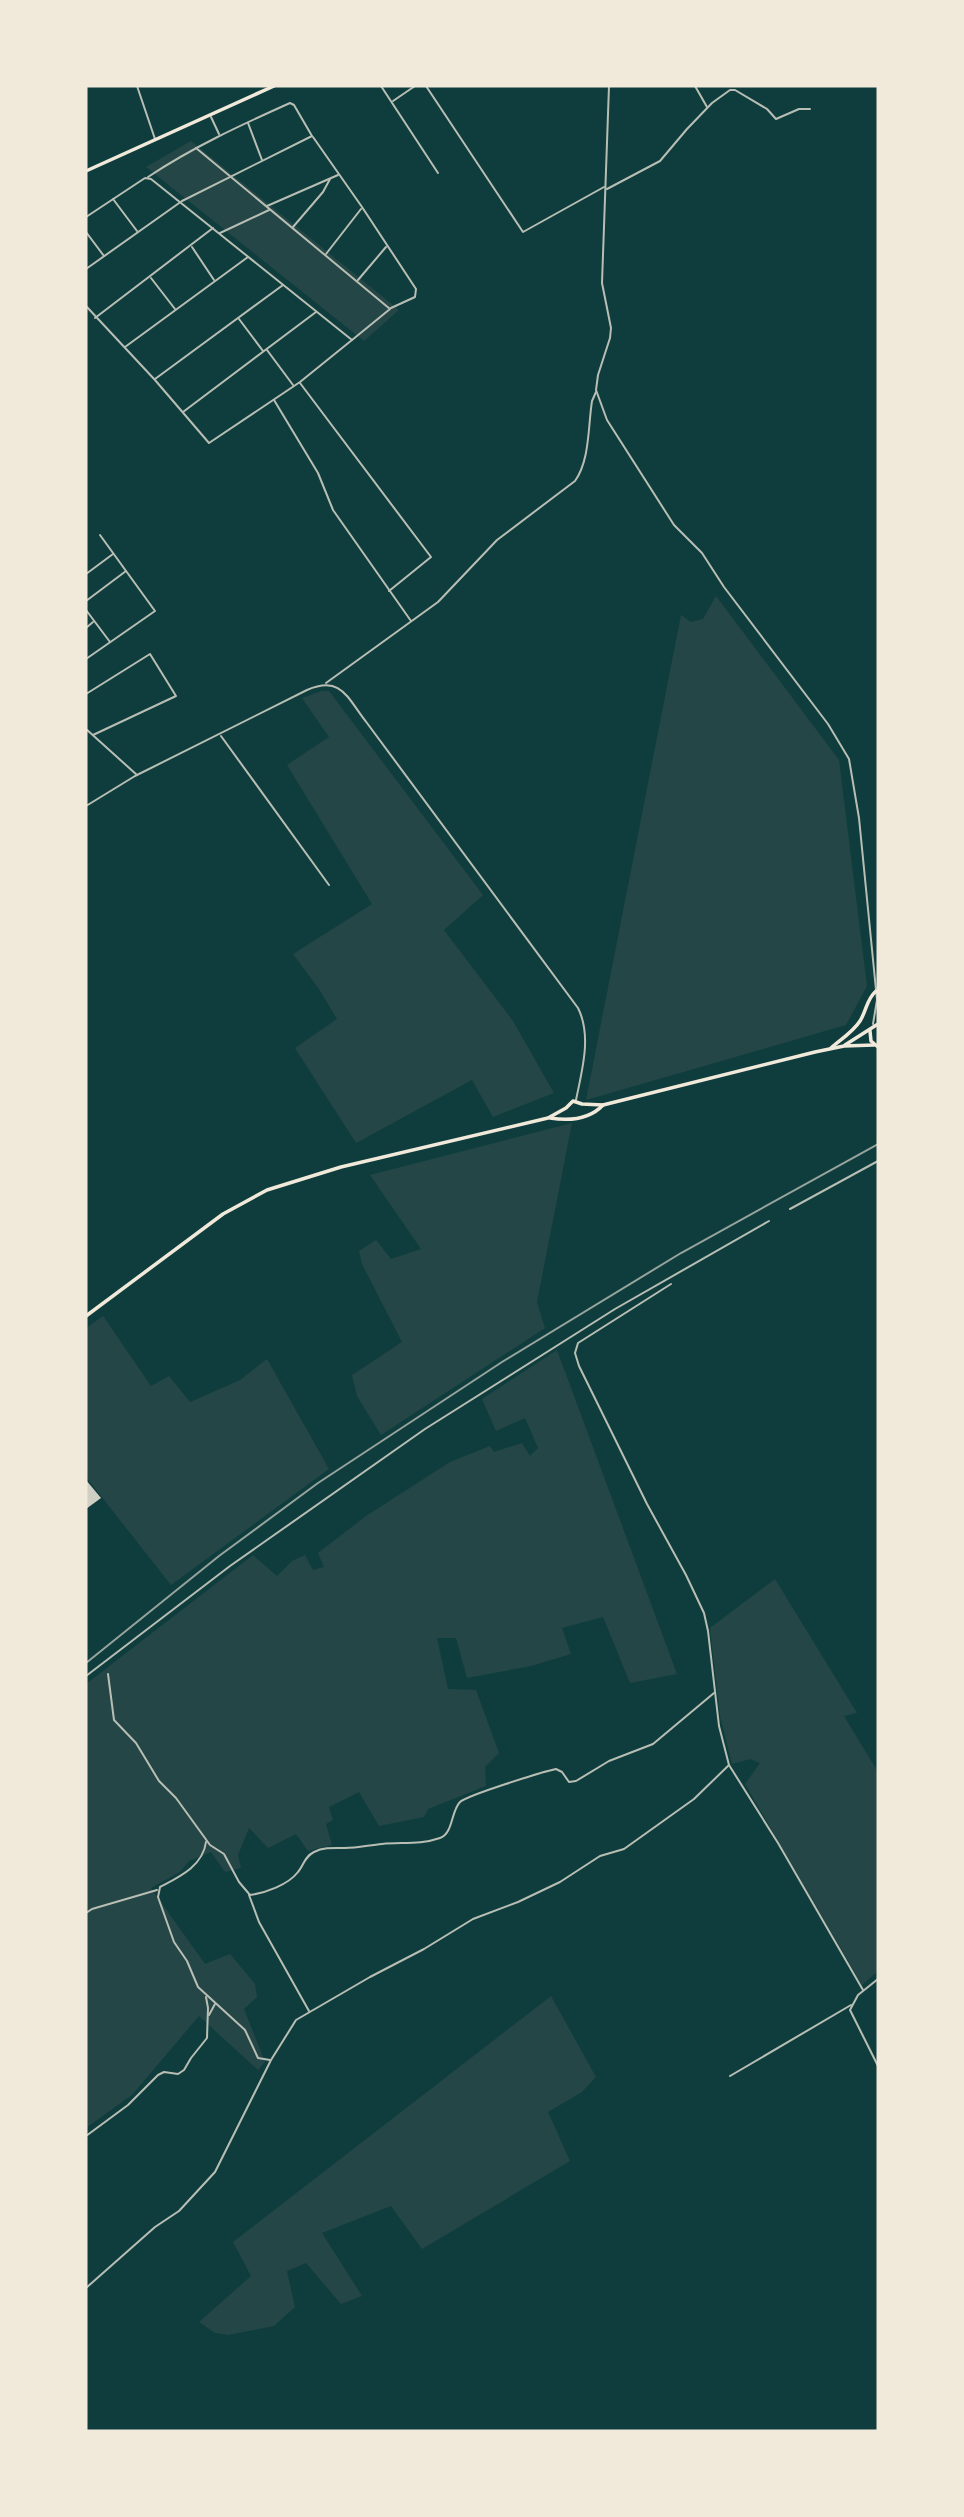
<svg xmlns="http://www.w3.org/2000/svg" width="964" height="2517" font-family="Roboto,sans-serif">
  <rect width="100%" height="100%" fill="#0f3d3e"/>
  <g fill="#244646">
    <path d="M191,141L399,310L364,341L146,167Z"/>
    <path d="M716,596L839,760L867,986L846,1025L586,1100L681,615L691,622L703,619Z"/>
    <path d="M322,691H329L483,895L444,930L513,1021L554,1093L493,1117L472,1080L356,1143L295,1048L337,1019L319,989L293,954L372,904L287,765L329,737L302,698Z"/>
    <path d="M572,1123L537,1302L545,1328L381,1435L357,1396L352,1375L402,1342L362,1264L359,1251L376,1240L391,1259L421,1249L370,1175Z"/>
    <path d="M103,1316L151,1386L169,1376L190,1402L240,1380L267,1359L329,1469L171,1585L86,1477V1328Z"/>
    <path d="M557,1350L677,1674L630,1683L603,1617L562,1628L571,1654L531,1666L467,1678L456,1638H437L448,1689L476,1690L499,1753L485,1767L486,1786L428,1809L424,1817L379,1826L359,1792L329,1807L333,1820L326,1824L332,1845L308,1851L296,1834L268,1848L249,1828L238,1855L241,1868L225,1872L211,1852L189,1861L180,1872L151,1888L205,1964L230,1954L255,1984L257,1997L244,2009L265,2062L258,2070L199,2016L132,2095L86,2128V1684L253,1555L277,1576L292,1561L305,1555L313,1570L324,1567L318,1553L366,1516L450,1462L490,1446L494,1452L522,1443L530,1456L538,1448L525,1418L496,1431L482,1399Z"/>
    <path d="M775,1579L857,1713L844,1716L878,1772V1971L862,1985L745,1784L760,1763L750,1759L732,1764L720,1716L710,1628Z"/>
    <path d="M551,1996L596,2077L582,2092L548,2112L570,2161L422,2249L391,2206L322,2233L362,2296L341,2304L306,2263L287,2271L295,2307L274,2326L228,2335L215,2333L199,2322L251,2276L233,2242Z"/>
  </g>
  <path fill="#cfcfc3" d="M86,1480L101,1498L86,1509Z"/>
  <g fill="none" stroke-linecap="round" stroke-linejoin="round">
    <g stroke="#b8beb3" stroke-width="2">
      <path d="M137,86L155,139"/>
      <path d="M381,86L438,173"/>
      <path d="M426,86L523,232L604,187"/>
      <path d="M609,86L602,283L611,328L610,338L598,375L596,390L607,420L674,525L702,553L724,587L828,724L849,759L859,818L877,1000L873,1024"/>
      <path d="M695,86L707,107"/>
      <path d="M393,101L415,86"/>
      <path d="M211,117L219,134"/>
      <path d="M248,123L262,160"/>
      <path d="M313,137L362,207L416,289L415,297L391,308"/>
      <path d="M196,148L390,309L352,340"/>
      <path d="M607,189L660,161L687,129L712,103L730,90H735L767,109L776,119L799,109H810"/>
      <path d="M113,199L137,231"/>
      <path d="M267,206L338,175"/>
      <path d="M86,217L145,178L151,179L352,340L300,382L209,443L155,380L86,306"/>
      <path d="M293,227L323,192L330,179"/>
      <path d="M86,232L104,256"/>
      <path d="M220,233L269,210"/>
      <path d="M192,247L214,280"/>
      <path d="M326,254L361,209"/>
      <path d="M86,269L182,201L312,136L294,105L290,103C241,125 193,147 148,177"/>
      <path d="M151,278L175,309"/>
      <path d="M358,280L386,247"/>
      <path d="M95,318L213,228"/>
      <path d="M239,319L263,351"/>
      <path d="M125,347L248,257"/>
      <path d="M267,350L293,385"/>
      <path d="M155,379L283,285"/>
      <path d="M300,383L431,557L389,591"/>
      <path d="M274,400L318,473L333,510L411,621"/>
      <path d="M183,412L316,312"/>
      <path d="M86,574L113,554"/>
      <path d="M86,601L126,571"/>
      <path d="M86,610L110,642"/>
      <path d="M86,628L93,622"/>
      <path d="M86,659L155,611L100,535"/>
      <path d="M326,683L438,602L497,540L575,481C590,460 588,426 592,401L596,392"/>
      <path d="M86,694L150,654L176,696L93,735"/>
      <path d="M86,729L137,775"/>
      <path d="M221,736L329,885"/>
      <path d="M86,806L135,776L307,690C342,675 347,698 367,723L578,1008C592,1036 582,1070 576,1100"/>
      <path d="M790,1209L878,1161"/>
      <path d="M671,1284L578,1343L575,1353L579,1366L647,1504L686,1575L704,1613L708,1631L719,1726L729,1765L778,1843L863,1990"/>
      <path d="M108,1674L114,1720L136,1743L159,1781L176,1798L210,1845L224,1854L239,1882L250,1895C265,1893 288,1885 298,1872C304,1865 304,1857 314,1852C324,1847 334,1848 345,1848C357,1848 370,1845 382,1844C402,1842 420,1845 440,1838C453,1834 451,1811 460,1802C468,1795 542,1772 556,1769L562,1772L569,1782L576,1781L609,1761L653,1744L714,1693"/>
      <path d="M86,1676L230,1566L425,1429L615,1309L769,1221"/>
      <path d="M206,1842C203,1866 179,1877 160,1887L158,1897L174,1942L187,1961L198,1987L245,2030L258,2058L270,2060"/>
      <path d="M249,1895L259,1922L309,2011"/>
      <path d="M86,1913L92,1909L157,1890"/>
      <path d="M878,1979L858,1995L850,2010L878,2066"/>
      <path d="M209,2015L215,2004"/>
      <path d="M730,2076L851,2005"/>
      <path d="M86,2136L128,2105L158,2075L164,2072L178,2074L184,2070L191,2058L207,2038L208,2008L206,1997"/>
      <path d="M86,2288L155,2227L179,2211L215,2172L271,2060L296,2020L370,1977L424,1949L473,1919L518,1902L560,1882L600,1856L624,1849L694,1799L729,1765"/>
    </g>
    <g stroke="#f1e9da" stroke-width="3.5">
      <path d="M86,171L274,86"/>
      <path d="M870,1031L871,1041L878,1047"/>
      <path d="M845,1045L878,1024"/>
      <path d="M831,1048C840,1040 853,1032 860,1021C867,1010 866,1000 876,991L878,993"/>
      <path d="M550,1118C569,1121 589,1120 603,1105"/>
      <path d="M86,1316L223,1214L267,1190L341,1167L548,1118L566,1108L573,1101L582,1104L603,1105L815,1052L844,1046L874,1045"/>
    </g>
    <path stroke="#97a49c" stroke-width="2" d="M86,1663L219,1556L318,1483L502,1362L681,1253L878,1144"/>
  </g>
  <rect width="964" height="2517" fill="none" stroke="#f1e9da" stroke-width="175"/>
</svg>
